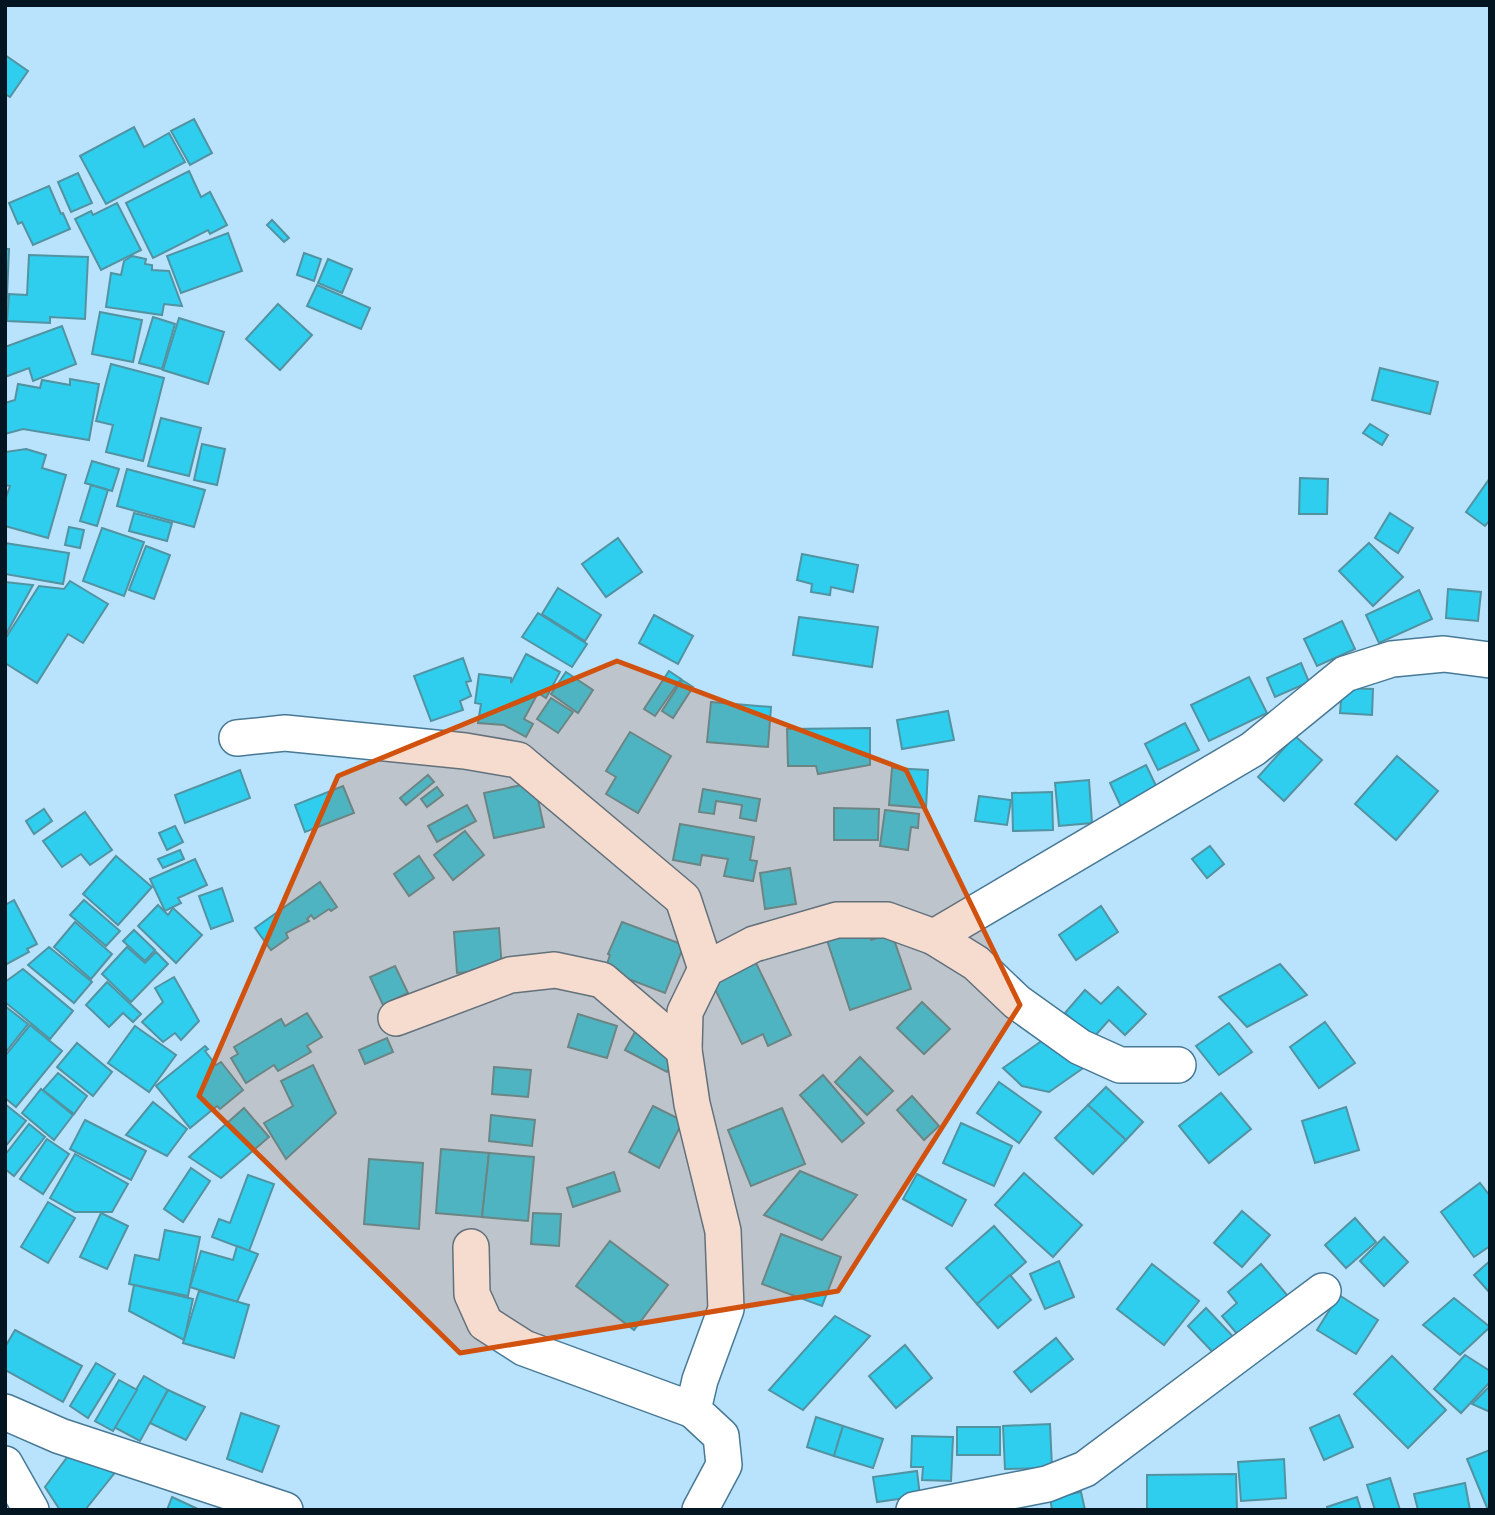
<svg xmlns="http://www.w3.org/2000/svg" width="1495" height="1515" font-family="'Archivo Narrow',sans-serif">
  <rect width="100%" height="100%" fill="#b9e2fc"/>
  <g fill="#2fceee" stroke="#5293a2" stroke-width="2">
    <path d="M5,55L28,71L10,97L5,94Z"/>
    <path d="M194,119L212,153L190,165L171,131Z"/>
    <path d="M134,127L144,147L169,133L185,162L106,204L80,156Z"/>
    <path d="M189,171L201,197L210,192L227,225L210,234L208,230L153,258L126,203Z"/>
    <path d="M78,173L92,203L71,212L58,182Z"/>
    <path d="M49,186L61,214L63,213L70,229L33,245L22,222L18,224L9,203Z"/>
    <path d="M117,203L141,250L101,270L75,219L91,211L93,215Z"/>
    <path d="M272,220L289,238L284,242L267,225Z"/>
    <path d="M228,233L242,271L181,293L167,256Z"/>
    <path d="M5,249H9L6,320H5Z"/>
    <path d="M304,253L321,259L314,281L297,275Z"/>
    <path d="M29,255L88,257L85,319L50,317V323L7,321L9,294L27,295Z"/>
    <path d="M132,256L146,259L145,264L152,265V270L169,271L182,306L164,304L162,315L106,307L111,273L121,275L124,261Z"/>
    <path d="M328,259L352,269L342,293L318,283Z"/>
    <path d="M317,285L370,308L361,329L307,306Z"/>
    <path d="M278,304L312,335L280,370L246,339Z"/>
    <path d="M100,312L142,320L133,362L92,354Z"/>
    <path d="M153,317L175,324L162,369L139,363Z"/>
    <path d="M179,318L224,332L208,384L163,370Z"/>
    <path d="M62,326L76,364L33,381L29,368L5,377V347Z"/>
    <path d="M111,364L164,378L143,461L106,452L113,425L96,421Z"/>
    <path d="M1380,368L1438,382L1430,414L1372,400Z"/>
    <path d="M70,379L99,384L89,440L23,429L5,434V403L15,400L18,384L40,388L42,380L70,385Z"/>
    <path d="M161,418L201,428L189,476L148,466Z"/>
    <path d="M1370,424L1388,435L1382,445L1363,433Z"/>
    <path d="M202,444L225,449L217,485L194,480Z"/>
    <path d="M26,449L46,455L42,468L66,475L48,538L5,526V500L10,486L5,485V452Z"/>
    <path d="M92,461L119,469L112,491L85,483Z"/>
    <path d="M127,469L205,490L194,527L117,506Z"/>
    <path d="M1300,478L1328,479L1327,514H1299Z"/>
    <path d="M1490,478V520L1485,526L1466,512Z"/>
    <path d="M91,485L108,490L97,526L80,521Z"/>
    <path d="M134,513L172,523L167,541L129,531Z"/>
    <path d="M1390,513L1413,528L1398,553L1375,538Z"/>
    <path d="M69,527L84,530L80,548L65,545Z"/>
    <path d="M102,528L144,542L124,596L83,581Z"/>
    <path d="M618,538L642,572L606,597L582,564Z"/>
    <path d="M5,543L69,553L63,584L5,574Z"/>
    <path d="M1369,543L1403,577L1373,606L1339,571Z"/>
    <path d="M146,546L170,555L154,599L129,590Z"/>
    <path d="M802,554L858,565L853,592L831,587L830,595L811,592L812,584L797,580Z"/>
    <path d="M70,581L108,604L83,643L68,634L37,683L5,663V639L39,586L64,589Z"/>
    <path d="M5,582L33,585L5,636Z"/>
    <path d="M558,588L601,615L585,641L542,614Z"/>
    <path d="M1448,589L1481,592L1478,621L1446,618Z"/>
    <path d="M1419,590L1432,619L1379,643L1366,615Z"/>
    <path d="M538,613L587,644L572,667L522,637Z"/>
    <path d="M654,615L693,636L678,664L639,643Z"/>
    <path d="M799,617L878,627L872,667L793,655Z"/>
    <path d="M1342,621L1355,649L1317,666L1304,639Z"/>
    <path d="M526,654L560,672L546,698L538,693L524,719L533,724L526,737L504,725L478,723L481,704L475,703L479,674L511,678V683Z"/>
    <path d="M463,658L471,681L466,682L471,696L460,701L463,710L431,721L414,676Z"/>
    <path d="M1301,663L1309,682L1275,697L1267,678Z"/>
    <path d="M669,671L681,679L655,716L644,709Z"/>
    <path d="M566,672L593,690L578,713L551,694Z"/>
    <path d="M1249,677L1267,713L1209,741L1191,705Z"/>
    <path d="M682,680L693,687L673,718L662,711Z"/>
    <path d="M1342,688L1373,689L1372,715L1340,713Z"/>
    <path d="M551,698L573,712L558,733L537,719Z"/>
    <path d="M711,702L771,707L768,747L707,742Z"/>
    <path d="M948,711L954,740L902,749L897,720Z"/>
    <path d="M1185,723L1199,750L1158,770L1145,744Z"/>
    <path d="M870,728V765L818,774L816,766H788L787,729Z"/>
    <path d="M630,732L671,756L638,813L606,794L616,777L606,771Z"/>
    <path d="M1295,736L1322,760L1284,801L1258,777Z"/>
    <path d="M1397,756L1438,791L1396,840L1355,804Z"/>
    <path d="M1146,765L1160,794L1123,811L1110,783Z"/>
    <path d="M892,768L928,770L926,808L889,805Z"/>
    <path d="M240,770L250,798L185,823L175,795Z"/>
    <path d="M428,775L434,782L406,805L400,798Z"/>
    <path d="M1089,780L1092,823L1059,826L1055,783Z"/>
    <path d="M526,784L535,786L544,827L494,838L484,793Z"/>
    <path d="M343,786L354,813L305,832L295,805Z"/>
    <path d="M437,787L443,795L427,807L421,799Z"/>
    <path d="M703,789L760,799L756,821L740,818L742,805L716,801L714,814L699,812Z"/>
    <path d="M1052,792L1053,830L1013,831L1012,793Z"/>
    <path d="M979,796L1011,800L1007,825L975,821Z"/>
    <path d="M467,805L476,821L437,842L428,826Z"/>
    <path d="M834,808L879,809L878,840H834Z"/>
    <path d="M44,809L52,821L34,834L26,821Z"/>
    <path d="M885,810L919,814L918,828L911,827L908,850L880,846Z"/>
    <path d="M85,812L112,850L90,865L81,854L62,867L43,841Z"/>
    <path d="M680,824L754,837L750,860L757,861L753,881L724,876L728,859L702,855L700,865L673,860Z"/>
    <path d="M175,826L183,842L167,850L159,833Z"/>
    <path d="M465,831L484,855L453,880L434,855Z"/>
    <path d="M1210,846L1224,864L1207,878L1192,859Z"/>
    <path d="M180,850L184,859L163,868L158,859Z"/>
    <path d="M116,856L152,887L118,925L83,894Z"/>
    <path d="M419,856L434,878L409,896L394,874Z"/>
    <path d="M195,859L207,885L178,898L181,903L165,911L150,879Z"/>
    <path d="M790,868L796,904L765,909L760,873Z"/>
    <path d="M320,882L337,907L331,911L329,909L314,919L311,915L307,919L309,921L286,933L288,938L271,950L255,928Z"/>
    <path d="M222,888L233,921L211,929L199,896Z"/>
    <path d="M14,900L37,944L27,949L29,952L5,965V905Z"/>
    <path d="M84,900L120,931L106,946L70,915Z"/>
    <path d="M158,905L168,915L173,908L202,935L176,963L138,926Z"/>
    <path d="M1101,906L1118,932L1076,960L1059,935Z"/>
    <path d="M75,922L112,954L91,979L54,947Z"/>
    <path d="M622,922L684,945L665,993L605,970L610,955L608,954Z"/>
    <path d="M864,923L871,940L892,934L911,989L850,1010L826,937Z"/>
    <path d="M499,928L502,969L457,973L454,932Z"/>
    <path d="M134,930L155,950L145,961L123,941Z"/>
    <path d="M49,947L92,982L74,1003L28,965Z"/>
    <path d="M127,947L145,963L156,952L168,964L131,1002L102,974Z"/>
    <path d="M755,961L791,1035L768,1046L763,1034L742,1044L712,983Z"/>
    <path d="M1280,964L1307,995L1247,1027L1219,997Z"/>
    <path d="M395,966L408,993L383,1005L370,977Z"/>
    <path d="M23,969L73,1011L50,1039L5,1002V982Z"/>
    <path d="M174,977L199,1021L181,1040L175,1033L163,1042L142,1022L163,1002L155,988Z"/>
    <path d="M107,982L141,1014L133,1022L123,1013L109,1027L86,1005Z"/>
    <path d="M1118,987L1146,1014L1125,1035L1109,1020L1093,1038L1065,1013L1085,990L1101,1004Z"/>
    <path d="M922,1002L950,1029L924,1054L897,1028Z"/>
    <path d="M5,1006L28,1024L5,1053Z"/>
    <path d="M307,1013L322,1037L307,1046L311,1052L278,1071L274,1065L246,1083L231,1058L238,1054L234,1047L281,1019L285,1026Z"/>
    <path d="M578,1014L617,1026L607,1058L568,1047Z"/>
    <path d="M1325,1022L1355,1063L1319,1088L1290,1047Z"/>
    <path d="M1229,1023L1252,1052L1219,1075L1196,1046Z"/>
    <path d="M30,1025L62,1051L16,1107L5,1098V1056Z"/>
    <path d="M135,1026L176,1055L149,1092L108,1063Z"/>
    <path d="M636,1030L678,1053L667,1072L625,1050Z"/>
    <path d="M1053,1033L1089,1064L1049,1092L1022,1086L1003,1068Z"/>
    <path d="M387,1038L393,1052L365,1064L359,1050Z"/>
    <path d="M77,1043L112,1072L93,1096L57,1067Z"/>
    <path d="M205,1046L208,1049L205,1051L216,1065L221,1062L243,1090L220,1109L217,1106L190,1128L156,1086Z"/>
    <path d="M860,1057L893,1091L867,1115L835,1082Z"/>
    <path d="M313,1065L336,1113L286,1159L264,1123L293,1106L281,1081Z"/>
    <path d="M494,1067L531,1070L528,1097L492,1094Z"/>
    <path d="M58,1073L87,1096L74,1114L43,1090Z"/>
    <path d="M823,1075L864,1123L842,1142L800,1095Z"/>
    <path d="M999,1082L1041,1112L1019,1143L977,1113Z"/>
    <path d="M1106,1087L1143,1122L1126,1140L1088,1105Z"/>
    <path d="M41,1089L73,1115L54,1140L22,1113Z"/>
    <path d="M1221,1093L1251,1129L1209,1163L1179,1126Z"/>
    <path d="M912,1096L939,1126L924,1140L897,1110Z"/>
    <path d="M153,1102L187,1129L167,1156L126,1135Z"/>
    <path d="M5,1104L26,1121L5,1147Z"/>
    <path d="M1088,1105L1126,1140L1093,1174L1055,1138Z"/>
    <path d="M653,1106L683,1121L659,1168L629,1152Z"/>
    <path d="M1346,1107L1359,1150L1315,1163L1302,1121Z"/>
    <path d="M244,1108L269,1137L221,1178L189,1157Z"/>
    <path d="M782,1108L805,1164L751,1186L728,1130Z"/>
    <path d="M491,1115L535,1120L532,1146L489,1141Z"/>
    <path d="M85,1120L146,1151L131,1180L70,1149Z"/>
    <path d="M961,1123L1012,1146L994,1186L943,1163Z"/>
    <path d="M29,1124L45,1137L14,1176L5,1169V1155Z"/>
    <path d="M47,1139L69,1154L43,1194L20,1179Z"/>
    <path d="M441,1149L489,1153L482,1217L436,1213Z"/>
    <path d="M489,1153L534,1157L528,1221L482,1217Z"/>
    <path d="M75,1154L128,1184L112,1212H75L50,1198Z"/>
    <path d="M369,1159L423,1163L419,1229L364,1224Z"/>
    <path d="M191,1168L210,1181L183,1222L164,1209Z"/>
    <path d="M800,1171L857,1195L822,1240L764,1215Z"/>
    <path d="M614,1172L620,1191L573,1207L567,1188Z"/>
    <path d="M1024,1173L1082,1225L1053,1257L995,1205Z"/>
    <path d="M917,1174L966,1200L952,1226L903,1199Z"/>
    <path d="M248,1175L274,1184L249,1251L212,1237L219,1219L230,1223Z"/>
    <path d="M1480,1183L1490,1196V1246L1474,1257L1441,1212Z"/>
    <path d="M48,1202L75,1218L48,1263L21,1247Z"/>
    <path d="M1242,1211L1270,1235L1242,1267L1214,1243Z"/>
    <path d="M101,1213L128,1226L107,1269L80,1257Z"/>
    <path d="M533,1213L561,1214L559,1246L531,1244Z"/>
    <path d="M1355,1218L1376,1242L1346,1268L1325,1245Z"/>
    <path d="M994,1226L1026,1262L977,1304L946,1268Z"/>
    <path d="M165,1230L200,1237L188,1296L129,1284L135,1255L159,1260Z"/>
    <path d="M781,1234L841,1257L822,1306L762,1284Z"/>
    <path d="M1384,1237L1408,1262L1384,1286L1360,1261Z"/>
    <path d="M610,1241L668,1285L634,1330L576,1286Z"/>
    <path d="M237,1246L258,1254L237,1302L190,1287L201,1251L233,1260Z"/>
    <path d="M1059,1261L1074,1297L1045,1309L1030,1274Z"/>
    <path d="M1490,1261V1293L1474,1275Z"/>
    <path d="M1152,1264L1199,1301L1164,1345L1117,1309Z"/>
    <path d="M1261,1264L1292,1301L1244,1342L1222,1316L1237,1303L1228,1292Z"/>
    <path d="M1010,1275L1031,1300L998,1328L977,1304Z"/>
    <path d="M134,1285L193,1299L184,1340L129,1311Z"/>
    <path d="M199,1291L249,1305L234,1358L183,1343Z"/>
    <path d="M1339,1295L1378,1320L1356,1354L1317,1330Z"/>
    <path d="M1454,1298L1490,1327L1460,1355L1423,1325Z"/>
    <path d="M1206,1308L1240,1344L1222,1362L1188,1326Z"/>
    <path d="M835,1316L870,1336L803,1410L769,1390Z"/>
    <path d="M15,1330L82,1366L63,1402L5,1370V1347Z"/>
    <path d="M1056,1338L1073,1359L1031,1392L1014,1372Z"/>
    <path d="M905,1345L932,1378L896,1408L869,1376Z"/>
    <path d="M1465,1355L1490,1371V1382L1461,1413L1434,1389Z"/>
    <path d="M1392,1356L1446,1410L1408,1448L1354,1394Z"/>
    <path d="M96,1363L115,1374L88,1418L70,1406Z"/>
    <path d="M144,1376L168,1390L140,1441L114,1427Z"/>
    <path d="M119,1380L137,1390L113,1431L95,1421Z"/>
    <path d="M1490,1386V1412L1472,1404Z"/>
    <path d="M168,1390L205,1407L186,1440L150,1423Z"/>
    <path d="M241,1413L279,1426L262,1472L227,1459Z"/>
    <path d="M1339,1415L1353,1447L1324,1460L1310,1428Z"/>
    <path d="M816,1417L843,1426L834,1456L807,1447Z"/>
    <path d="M1050,1424L1052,1468L1005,1469L1003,1426Z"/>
    <path d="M843,1426L883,1439L873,1468L834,1456Z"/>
    <rect x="957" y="1427" width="43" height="28"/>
    <path d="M912,1436L953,1437L951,1481L922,1480L923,1467H911Z"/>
    <path d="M74,1448L121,1465L85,1510H60L45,1487Z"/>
    <path d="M1490,1450V1510H1488L1467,1459Z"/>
    <path d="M1284,1459L1286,1498L1241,1501L1238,1462Z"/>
    <path d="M917,1471L920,1496L877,1502L873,1477Z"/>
    <path d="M1236,1474L1237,1510H1147V1475Z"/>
    <path d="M1390,1478L1400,1510H1375L1367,1485Z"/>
    <path d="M1465,1483L1470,1510H1418L1414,1494Z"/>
    <path d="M1081,1492L1085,1510H1052L1050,1498Z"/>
    <path d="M172,1497L200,1510H167Z"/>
    <path d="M1357,1497L1361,1510H1328L1327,1507Z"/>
  </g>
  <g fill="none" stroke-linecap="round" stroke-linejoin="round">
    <g stroke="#477996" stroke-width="38">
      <g id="minor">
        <path d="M237,738L285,733L465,751L518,760L683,899L706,969"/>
        <path d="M934,937L1253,749L1345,674L1392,659L1444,654L1490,660"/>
        <path d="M396,1018L510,975L555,970L602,980L684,1050"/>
        <path d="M471,1247L472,1294L485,1323L524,1348L693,1410"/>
        <path d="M5,1412L60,1436L285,1510"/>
        <path d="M5,1464L31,1510"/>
        <path d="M700,1510L724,1465L721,1436L693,1410L700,1380L726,1309L723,1231L692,1104L684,1050L685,1012L706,969L754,944L837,920H887L934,937L976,963L1017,1002L1080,1047L1120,1065H1178"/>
        <path d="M914,1510L1047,1484L1085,1469L1323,1291"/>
      </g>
    </g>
    <use href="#minor" stroke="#fff" stroke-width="35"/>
  </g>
  <path fill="#d1520e" fill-opacity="0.2" stroke="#d1520e" stroke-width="5" stroke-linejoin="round" d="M617,661L906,770L1020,1005L838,1291L460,1353L199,1096L338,776Z"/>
  <rect width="1495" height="1515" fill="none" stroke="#021520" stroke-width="14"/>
</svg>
